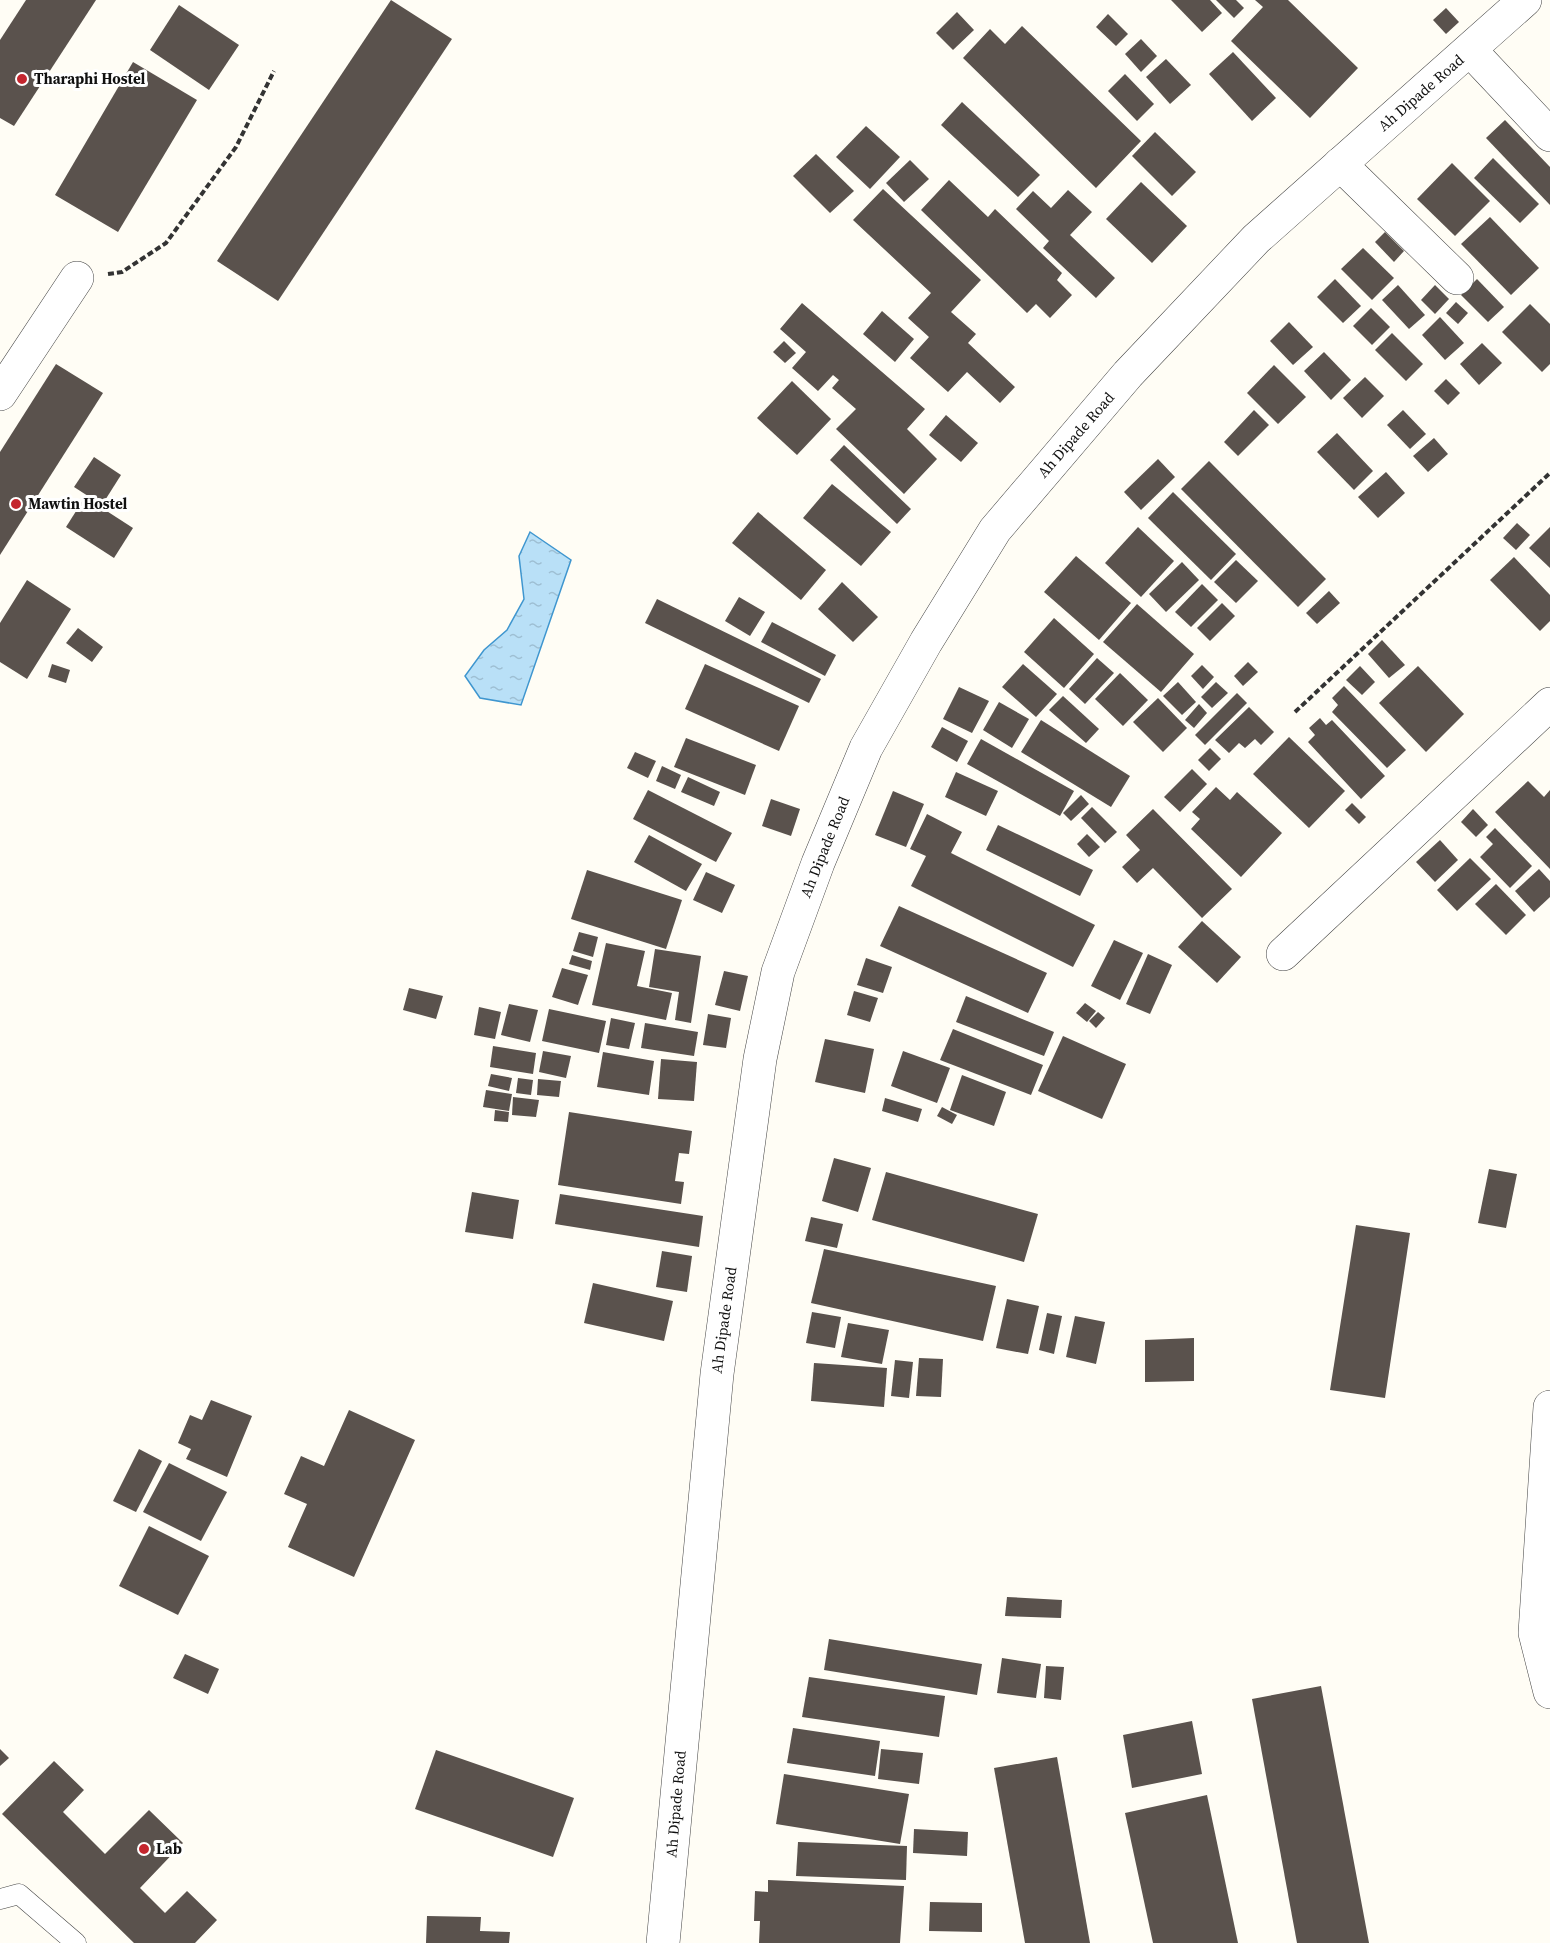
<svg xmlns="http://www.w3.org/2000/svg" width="1550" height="1943" font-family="'Source Serif 4',serif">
  <defs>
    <pattern id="water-ripples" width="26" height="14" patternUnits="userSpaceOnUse" patternTransform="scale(1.5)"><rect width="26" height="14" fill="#b9e0f7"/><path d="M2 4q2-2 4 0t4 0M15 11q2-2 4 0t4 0" fill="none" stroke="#9ebfd3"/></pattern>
  </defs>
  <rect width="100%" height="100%" fill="#fffdf5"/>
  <path fill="url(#water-ripples)" stroke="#3f96cf" stroke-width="1.5" d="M530,532L571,560L521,705L480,698L465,676L484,650L507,630L524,599L519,556Z"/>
  <g fill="#5a524d">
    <path d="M26,0H96L14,126L0,118V40Z"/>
    <path d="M391,0L452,39L278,301L217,261Z"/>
    <path d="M1171,0H1210L1222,13L1202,32Z"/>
    <path d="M1216,0H1236L1244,8L1234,18Z"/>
    <path d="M1255,0H1288L1358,68L1310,118L1231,41L1263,7Z"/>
    <path d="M179,5L239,45L209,90L150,50Z"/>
    <path d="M1446,8L1459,22L1446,34L1433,20Z"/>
    <path d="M957,12L974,30L953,50L936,33Z"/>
    <path d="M1108,14L1128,34L1116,46L1096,27Z"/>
    <path d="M1022,26L1141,141L1096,188L963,58L990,29L1005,44Z"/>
    <path d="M1141,39L1157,56L1141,72L1125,54Z"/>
    <path d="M1233,52L1276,98L1252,121L1209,74Z"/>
    <path d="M1166,59L1191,85L1170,104L1146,77Z"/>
    <path d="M133,62L197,100L118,232L55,195Z"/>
    <path d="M1125,74L1154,104L1137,121L1108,91Z"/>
    <path d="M962,102L1040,175L1018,197L941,125Z"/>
    <path d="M1505,120L1550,167V205L1486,138Z"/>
    <path d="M866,126L900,157L870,189L836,157Z"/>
    <path d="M1155,132L1196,172L1172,196L1132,156Z"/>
    <path d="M816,154L854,191L830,213L793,176Z"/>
    <path d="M1493,158L1539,204L1520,223L1474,178Z"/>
    <path d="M910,160L929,179L904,202L886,183Z"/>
    <path d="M1452,163L1490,201L1455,236L1417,199Z"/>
    <path d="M949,180L988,217L995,209L1062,273L1057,280L1072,295L1050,318L1036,304L1027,313L921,210Z"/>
    <path d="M1141,182L1187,226L1152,263L1106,219Z"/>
    <path d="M883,189L981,280L951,312L976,334L968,343L1015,387L1000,403L967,372L948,392L910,358L929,337L908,318L931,293L853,220Z"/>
    <path d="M1068,190L1092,212L1070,235L1115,278L1096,298L1043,248L1049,241L1016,209L1033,191L1051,208Z"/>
    <path d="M1490,217L1539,268L1511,295L1461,244Z"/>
    <path d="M1385,232L1404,251L1394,262L1375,242Z"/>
    <path d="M1363,248L1394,278L1372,300L1341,269Z"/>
    <path d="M1335,279L1361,306L1343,323L1317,297Z"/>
    <path d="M1477,279L1504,307L1488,322L1461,295Z"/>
    <path d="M1398,285L1425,315L1409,329L1382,300Z"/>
    <path d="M1435,285L1449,299L1435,314L1421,300Z"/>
    <path d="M1456,302L1468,313L1458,324L1446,313Z"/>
    <path d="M802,303L925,409L907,429L937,459L904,494L836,429L856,409L832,388L839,380L833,375L818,391L792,368L806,352L780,329Z"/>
    <path d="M1530,304L1550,324V364L1542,372L1502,332Z"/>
    <path d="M1371,308L1390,327L1372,345L1353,326Z"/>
    <path d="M882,311L914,339L895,362L863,334Z"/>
    <path d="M1440,317L1464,343L1445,360L1422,335Z"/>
    <path d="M1289,322L1313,347L1293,365L1270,341Z"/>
    <path d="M1392,333L1423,364L1406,381L1375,350Z"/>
    <path d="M784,341L796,353L785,363L773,352Z"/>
    <path d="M1482,343L1502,363L1479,385L1460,364Z"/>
    <path d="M1324,352L1351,380L1331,400L1304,371Z"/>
    <path d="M56,364L103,393L0,555V452Z"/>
    <path d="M1274,365L1306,397L1278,424L1247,393Z"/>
    <path d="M1365,377L1384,396L1362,418L1343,398Z"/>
    <path d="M1446,379L1460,393L1448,405L1434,391Z"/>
    <path d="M792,381L831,419L797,455L757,418Z"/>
    <path d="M1254,410L1269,425L1238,456L1224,442Z"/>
    <path d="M1403,410L1426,434L1410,449L1387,425Z"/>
    <path d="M946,415L978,443L961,462L929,435Z"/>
    <path d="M1337,433L1373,471L1354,490L1317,452Z"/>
    <path d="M1434,438L1448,454L1428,472L1413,456Z"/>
    <path d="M844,445L911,509L897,524L830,460Z"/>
    <path d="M94,457L121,475L102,505L74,487Z"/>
    <path d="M1158,459L1175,477L1141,510L1124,492Z"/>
    <path d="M1209,461L1326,579L1298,607L1181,489Z"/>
    <path d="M1386,472L1405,493L1378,518L1358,497Z"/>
    <path d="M832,484L891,532L861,566L803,518Z"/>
    <path d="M1173,492L1236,554L1211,580L1148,518Z"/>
    <path d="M85,497L133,528L114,558L66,527Z"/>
    <path d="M758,512L826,570L801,600L732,543Z"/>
    <path d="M1517,523L1530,535L1516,550L1503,538Z"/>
    <path d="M1138,527L1174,561L1141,597L1105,563Z"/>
    <path d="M1550,527V568L1529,548Z"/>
    <path d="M1076,556L1131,603L1099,640L1044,592Z"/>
    <path d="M1514,557L1550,595V621L1540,631L1490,580Z"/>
    <path d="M1236,560L1258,581L1236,603L1214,582Z"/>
    <path d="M1182,562L1199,580L1166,612L1149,594Z"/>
    <path d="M27,580L71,609L27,679L0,662V623Z"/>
    <path d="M842,582L878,617L853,642L818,609Z"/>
    <path d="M1202,584L1218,600L1191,627L1175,612Z"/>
    <path d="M1329,591L1340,603L1317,624L1306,613Z"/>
    <path d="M739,597L765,612L750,636L725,621Z"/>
    <path d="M657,599L821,679L809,703L645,623Z"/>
    <path d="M1222,603L1235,616L1210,641L1197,628Z"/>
    <path d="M1137,604L1194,654L1161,692L1103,642Z"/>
    <path d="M1054,618L1094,654L1064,688L1024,652Z"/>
    <path d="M772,622L836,655L825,676L761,642Z"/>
    <path d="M78,628L103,647L92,662L66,643Z"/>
    <path d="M1382,640L1405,665L1389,678L1368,654Z"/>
    <path d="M1097,658L1114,673L1085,704L1069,689Z"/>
    <path d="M1248,662L1258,672L1243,686L1234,676Z"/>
    <path d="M52,664L70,670L66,683L48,677Z"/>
    <path d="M705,664L799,706L779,751L685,709Z"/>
    <path d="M1023,664L1057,694L1036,717L1002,687Z"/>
    <path d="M1202,665L1214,677L1203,689L1191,676Z"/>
    <path d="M1360,666L1375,682L1362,695L1346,680Z"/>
    <path d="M1418,666L1464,714L1426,752L1379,703Z"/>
    <path d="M1120,673L1148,700L1123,726L1095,699Z"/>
    <path d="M1178,682L1196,702L1182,715L1163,696Z"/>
    <path d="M1216,682L1228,693L1212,708L1201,697Z"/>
    <path d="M1344,686L1406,750L1387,768L1332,712L1338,705L1332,698Z"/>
    <path d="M959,687L989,701L972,733L943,719Z"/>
    <path d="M1237,693L1247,703L1205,745L1195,735Z"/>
    <path d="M1063,696L1099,729L1086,743L1049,710Z"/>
    <path d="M1158,698L1187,728L1163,752L1133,722Z"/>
    <path d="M999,702L1029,719L1012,748L983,730Z"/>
    <path d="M1199,704L1207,713L1194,728L1185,720Z"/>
    <path d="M1249,707L1274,732L1261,745L1255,739L1245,748L1239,743L1229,753L1215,740Z"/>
    <path d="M1320,718L1326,725L1332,720L1385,776L1361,799L1308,742L1315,735L1309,728Z"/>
    <path d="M1041,720L1130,776L1111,807L1021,752Z"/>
    <path d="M942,727L968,741L957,762L931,747Z"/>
    <path d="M1289,737L1345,791L1309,828L1253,774Z"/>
    <path d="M686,738L756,765L745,795L674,767Z"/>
    <path d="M981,739L1074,791L1060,816L967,764Z"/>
    <path d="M1210,748L1221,759L1209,771L1198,760Z"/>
    <path d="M635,752L656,761L648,778L627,768Z"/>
    <path d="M662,766L681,775L675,789L656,781Z"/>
    <path d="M1192,769L1207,784L1180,812L1164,797Z"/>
    <path d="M956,772L998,791L986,816L945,797Z"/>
    <path d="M688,777L720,792L714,806L681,792Z"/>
    <path d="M1528,781L1544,797L1550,790V869L1495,812Z"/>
    <path d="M1216,787L1230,800L1237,792L1282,833L1241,877L1191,829L1200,819L1192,812Z"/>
    <path d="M648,790L732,833L716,862L633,819Z"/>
    <path d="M893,791L924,804L906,847L875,835Z"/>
    <path d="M1081,795L1089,804L1071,821L1063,813Z"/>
    <path d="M771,799L800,809L791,836L762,826Z"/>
    <path d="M1352,803L1366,817L1359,824L1345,810Z"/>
    <path d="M1092,807L1117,832L1105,843L1081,818Z"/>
    <path d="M1153,809L1232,889L1202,918L1153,868L1137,883L1122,867L1140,850L1126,835Z"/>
    <path d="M1473,809L1488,825L1476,837L1461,822Z"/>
    <path d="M927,814L962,832L951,853L1095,925L1073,967L911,886L926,856L910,849Z"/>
    <path d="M998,825L1093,870L1080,896L986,850Z"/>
    <path d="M1495,828L1532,866L1510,888L1480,857L1493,844L1486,837Z"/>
    <path d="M1087,834L1100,847L1089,857L1077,844Z"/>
    <path d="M649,835L702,864L686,891L634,862Z"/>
    <path d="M1440,840L1458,860L1435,882L1416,862Z"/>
    <path d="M1470,858L1491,879L1457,911L1437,890Z"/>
    <path d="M1539,869L1550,881V897L1534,912L1515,891Z"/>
    <path d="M587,870L682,900L666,949L571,919Z"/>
    <path d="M706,872L735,885L722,913L693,900Z"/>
    <path d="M1496,884L1526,915L1506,935L1475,904Z"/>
    <path d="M899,906L1047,973L1028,1013L880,946Z"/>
    <path d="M1202,921L1241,957L1217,983L1178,947Z"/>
    <path d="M579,932L598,937L593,957L573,951Z"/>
    <path d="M1114,940L1143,953L1120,1000L1091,986Z"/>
    <path d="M606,943L645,951L637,986L672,993L666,1020L592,1005Z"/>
    <path d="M655,949L701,956L691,1023L675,1020L679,992L649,987Z"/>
    <path d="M1148,954L1172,965L1150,1014L1126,1004Z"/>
    <path d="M572,955L592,961L590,970L569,964Z"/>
    <path d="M866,958L892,967L883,993L857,985Z"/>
    <path d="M562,968L588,975L578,1005L552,997Z"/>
    <path d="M724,971L748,976L740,1011L715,1005Z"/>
    <path d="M409,988L443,996L436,1019L403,1010Z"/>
    <path d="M854,991L878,998L870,1022L847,1015Z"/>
    <path d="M966,996L1054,1032L1044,1056L956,1022Z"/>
    <path d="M1085,1003L1096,1011L1087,1022L1076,1013Z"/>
    <path d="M509,1004L538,1010L530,1042L501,1035Z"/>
    <path d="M479,1007L501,1012L495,1039L474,1035Z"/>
    <path d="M549,1009L606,1021L599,1053L542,1041Z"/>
    <path d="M1098,1012L1105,1018L1096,1028L1089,1021Z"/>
    <path d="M708,1014L731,1018L726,1048L703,1045Z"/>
    <path d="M611,1018L635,1023L629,1049L606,1045Z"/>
    <path d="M645,1023L698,1032L694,1056L641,1048Z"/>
    <path d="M953,1029L1043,1065L1031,1095L940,1060Z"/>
    <path d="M1063,1036L1126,1064L1102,1119L1038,1091Z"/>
    <path d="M825,1039L874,1049L865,1093L815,1082Z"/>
    <path d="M493,1046L536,1053L533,1074L490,1067Z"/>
    <path d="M543,1051L571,1056L566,1078L539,1072Z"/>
    <path d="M903,1051L950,1068L937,1103L891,1086Z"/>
    <path d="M603,1052L654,1061L649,1095L597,1087Z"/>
    <path d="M661,1059L697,1062L694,1101L658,1099Z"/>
    <path d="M491,1074L512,1078L509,1091L488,1086Z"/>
    <path d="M962,1075L1006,1092L994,1126L950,1110Z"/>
    <path d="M518,1078L533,1080L531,1095L516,1093Z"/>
    <path d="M538,1079L561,1081L559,1097L537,1095Z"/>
    <path d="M486,1090L512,1094L509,1111L483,1107Z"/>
    <path d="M513,1097L539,1100L536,1117L512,1115Z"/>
    <path d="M885,1098L922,1109L918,1122L882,1111Z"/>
    <path d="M942,1107L957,1115L952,1124L937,1116Z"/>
    <path d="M495,1110L509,1112L508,1122L494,1121Z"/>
    <path d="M569,1112L692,1131L689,1154L679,1153L675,1181L684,1182L681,1204L558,1185Z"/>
    <path d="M834,1158L871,1168L858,1212L822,1201Z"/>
    <path d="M1489,1169L1517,1174L1506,1228L1478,1223Z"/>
    <path d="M886,1172L1038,1214L1024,1262L872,1220Z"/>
    <path d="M472,1192L519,1200L513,1239L465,1232Z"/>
    <path d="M560,1194L703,1216L699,1247L555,1224Z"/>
    <path d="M811,1217L843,1224L837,1248L805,1241Z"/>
    <path d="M1356,1225L1410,1233L1385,1398L1330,1390Z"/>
    <path d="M824,1249L996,1286L983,1341L811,1303Z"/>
    <path d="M662,1251L692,1256L687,1292L656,1287Z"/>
    <path d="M593,1283L673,1301L664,1341L584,1323Z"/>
    <path d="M1007,1299L1039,1306L1028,1354L996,1348Z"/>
    <path d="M812,1312L841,1317L835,1348L806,1343Z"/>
    <path d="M1047,1313L1062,1316L1054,1354L1039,1350Z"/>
    <path d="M1075,1316L1105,1322L1096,1364L1066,1357Z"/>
    <path d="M848,1323L889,1330L882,1364L841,1357Z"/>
    <path d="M1194,1338V1381L1145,1382V1340Z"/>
    <path d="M919,1358L943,1359L941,1397L916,1396Z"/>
    <path d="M895,1360L913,1362L909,1398L891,1396Z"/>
    <path d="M814,1363L887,1368L884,1407L811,1401Z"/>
    <path d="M211,1400L252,1416L227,1477L186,1459L191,1449L178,1443L190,1415L202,1420Z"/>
    <path d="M349,1410L415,1440L354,1577L288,1547L307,1504L284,1494L301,1456L324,1466Z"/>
    <path d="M139,1449L162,1461L136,1512L113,1501Z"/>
    <path d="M169,1463L227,1492L201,1541L143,1512Z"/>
    <path d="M149,1526L209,1556L178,1615L119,1586Z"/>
    <path d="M1007,1597L1062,1600L1061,1618L1005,1616Z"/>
    <path d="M829,1639L982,1664L977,1695L824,1670Z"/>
    <path d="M185,1654L219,1669L208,1694L173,1678Z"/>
    <path d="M1002,1658L1041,1664L1036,1698L997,1693Z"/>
    <path d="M1046,1666L1064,1667L1061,1700L1044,1698Z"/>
    <path d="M809,1677L945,1696L939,1737L802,1717Z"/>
    <path d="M1321,1686L1369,1943H1297L1252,1699Z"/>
    <path d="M1192,1721L1202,1774L1132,1788L1123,1735Z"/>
    <path d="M793,1728L880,1741L875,1776L787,1763Z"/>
    <path d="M0,1749L9,1758L0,1766Z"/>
    <path d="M881,1749L923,1753L919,1784L878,1779Z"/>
    <path d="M436,1750L574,1798L553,1857L415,1809Z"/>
    <path d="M1057,1757L1090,1943H1025L994,1768Z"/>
    <path d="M54,1761L84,1790L63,1812L105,1854L149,1810L183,1843L140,1888L165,1913L187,1891L217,1920L195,1943H134L2,1814Z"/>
    <path d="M784,1774L909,1794L900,1844L776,1824Z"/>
    <path d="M1207,1795L1238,1943H1153L1125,1813Z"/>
    <path d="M914,1829L968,1832L967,1856L913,1853Z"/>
    <path d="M798,1842L907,1846L906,1880L796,1876Z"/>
    <path d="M768,1880L904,1886L900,1943H759L760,1921H754L755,1891L768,1892Z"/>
    <path d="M930,1902L982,1903V1932L929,1931Z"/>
    <path d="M427,1916L481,1917L480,1931L510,1932L509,1943H426Z"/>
  </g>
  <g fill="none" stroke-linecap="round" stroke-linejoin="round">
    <g stroke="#444" stroke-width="21">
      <path id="service" d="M0,1899L19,1894L76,1943"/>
    </g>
    <g stroke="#444" stroke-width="34">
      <g id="minor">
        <path d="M1470,50L1550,135"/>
        <path d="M1340,164L1457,278"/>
        <path d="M0,394L77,278"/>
        <path d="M1283,954L1550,704"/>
        <path d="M1550,1407L1535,1633L1550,1692"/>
        <path d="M663,1943L717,1374L760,1059L778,972L818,863L866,748L926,642L995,530L1128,374L1256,239L1525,0"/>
      </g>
    </g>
    <g stroke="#333" stroke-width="4" stroke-dasharray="6 3" stroke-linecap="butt">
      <path d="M108,274L122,272L166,243L236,147L274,71"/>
      <path d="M1295,712L1550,473"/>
    </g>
    <use href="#service" stroke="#fff" stroke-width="20"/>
    <use href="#minor" stroke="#fff" stroke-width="33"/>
  </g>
  <g fill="#c4262e" stroke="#fff" stroke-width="2">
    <circle cx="22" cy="79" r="6"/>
    <circle cx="16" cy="504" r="6"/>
    <circle cx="144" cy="1849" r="6"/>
  </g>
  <g text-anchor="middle" stroke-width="6" stroke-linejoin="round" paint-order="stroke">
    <g font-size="15" font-weight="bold" fill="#111" stroke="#fff" text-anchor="start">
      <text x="34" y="84">Tharaphi Hostel</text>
      <text x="28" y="509">Mawtin Hostel</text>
      <text x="156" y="1854">Lab</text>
    </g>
    <g font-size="15" fill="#111" stroke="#fff">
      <text transform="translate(1421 93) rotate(-41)" y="5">Ah Dipade Road</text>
      <text transform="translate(1076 435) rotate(-49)" y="5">Ah Dipade Road</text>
      <text transform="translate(825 847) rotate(-68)" y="5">Ah Dipade Road</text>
      <text transform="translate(724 1320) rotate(-82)" y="5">Ah Dipade Road</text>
      <text transform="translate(676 1804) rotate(-85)" y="5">Ah Dipade Road</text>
    </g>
  </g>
</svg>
